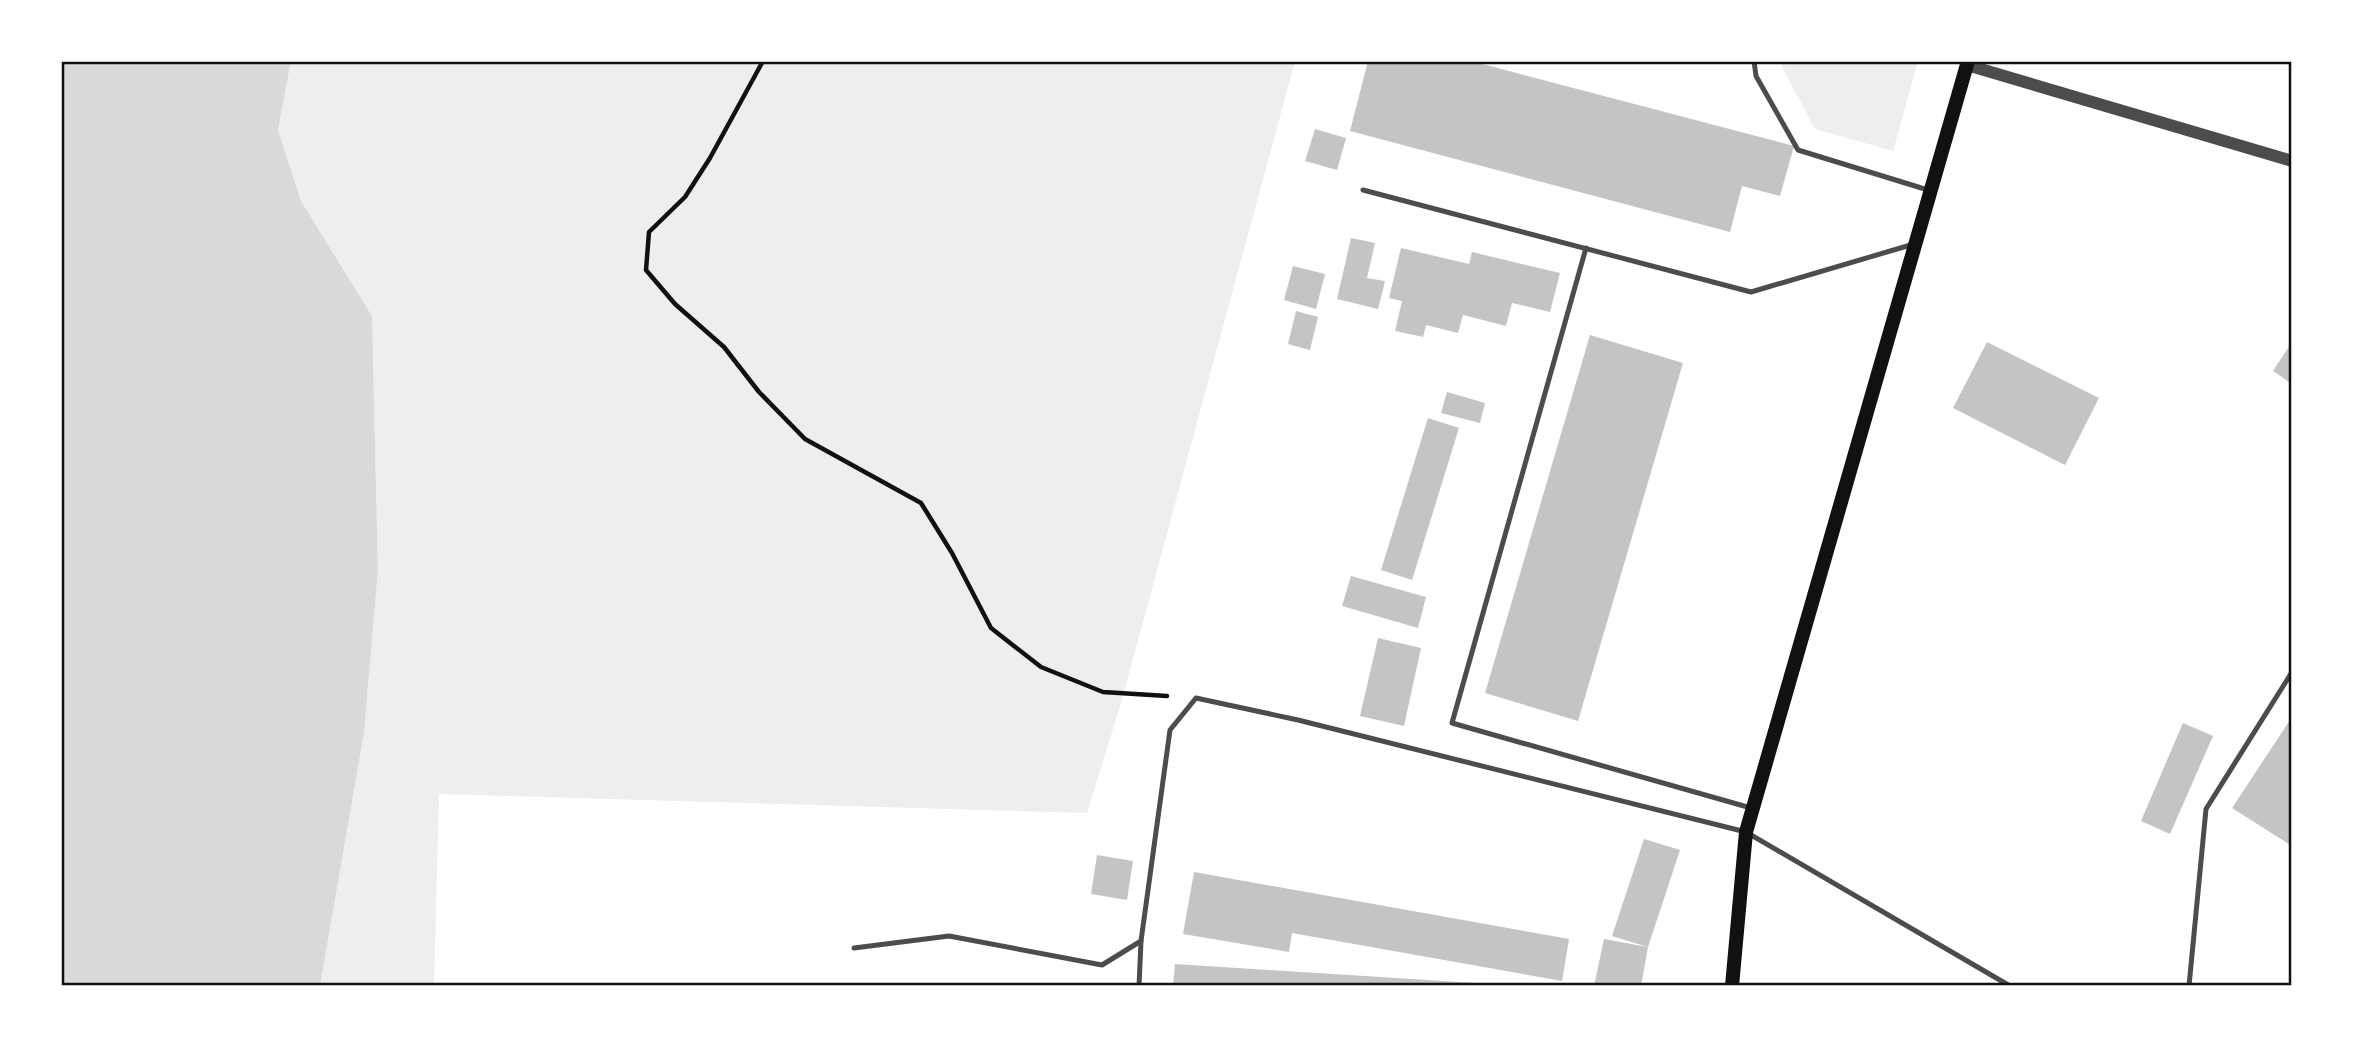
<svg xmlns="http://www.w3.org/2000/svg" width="2353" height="1047" font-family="Cabin,sans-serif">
  <rect width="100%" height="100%" fill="#fff"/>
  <g fill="#eee">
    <path d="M291,61H1295L1121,703L1087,813L439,794L434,986H320L364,733L378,570L372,316L301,201L278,130Z"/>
    <path d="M1781,61H1918L1893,151L1815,129L1782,67Z"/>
  </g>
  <path fill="#d9d9d9" d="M61,61H291L278,130L301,201L372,316L378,570L364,733L320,986H61Z"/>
  <g fill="#c4c4c4">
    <path d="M1368,61H1471L1794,146L1780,196L1742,186L1730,232L1350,131Z"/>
    <path d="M1315,129L1346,138L1337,170L1305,161Z"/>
    <path d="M1351,238L1375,243L1367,278L1385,281L1378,309L1337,299Z"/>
    <path d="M1401,248L1469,264L1472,252L1560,273L1550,312L1512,303L1506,326L1463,315L1458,333L1426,325L1423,337L1395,331L1402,301L1389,298Z"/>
    <path d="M1293,266L1325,274L1316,309L1284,300Z"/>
    <path d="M1296,311L1318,317L1310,350L1288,344Z"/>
    <path d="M1590,335L1683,363L1578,721L1485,693Z"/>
    <path d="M1987,342L2099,398L2065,465L1953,408Z"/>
    <path d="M2292,342V384L2273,371Z"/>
    <path d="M1447,392L1485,403L1480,423L1441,413Z"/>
    <path d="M1428,418L1459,428L1412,580L1381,570Z"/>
    <path d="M1351,576L1426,597L1418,628L1342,606Z"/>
    <path d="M1378,638L1421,648L1404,726L1360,716Z"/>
    <path d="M2292,717V846L2232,808Z"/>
    <path d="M2183,723L2213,736L2170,834L2141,821Z"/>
    <path d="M1644,839L1680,850L1648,947L1612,936Z"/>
    <path d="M1097,855L1133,861L1127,900L1091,894Z"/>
    <path d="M1194,872L1569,939L1562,981L1292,933L1289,952L1183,934Z"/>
    <path d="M1604,939L1648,947L1641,986H1594Z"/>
    <path d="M1175,964L1475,983V986H1173Z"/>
  </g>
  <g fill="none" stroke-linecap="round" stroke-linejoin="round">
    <path stroke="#111" stroke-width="4.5" d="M763,61L710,158L685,197L649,232L646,270L675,304L724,347L759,392L805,439L921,503L952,553L991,628L1041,667L1103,692L1167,696"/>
    <g stroke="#4c4c4c" stroke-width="5">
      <path d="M1754,61L1756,76L1798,150L1928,190"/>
      <path d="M1363,190L1751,292L1914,244"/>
      <path d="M1586,248L1452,723L1751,808"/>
      <path d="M854,948L949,936L1102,965L1141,941L1170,730L1196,698L1298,720L1746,832L2010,986"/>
      <path d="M1139,986L1141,941"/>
      <path d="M2189,986L2206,809L2292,672"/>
    </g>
    <path stroke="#4c4c4c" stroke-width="12" d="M1967,65L2292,161"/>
    <path stroke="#111" stroke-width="14" d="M1732,986L1746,832L1968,61"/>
  </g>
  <rect width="2353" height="1047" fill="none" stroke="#ffffff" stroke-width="126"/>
  <rect x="63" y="63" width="2227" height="921" fill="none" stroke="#111" stroke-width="2.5"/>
</svg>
